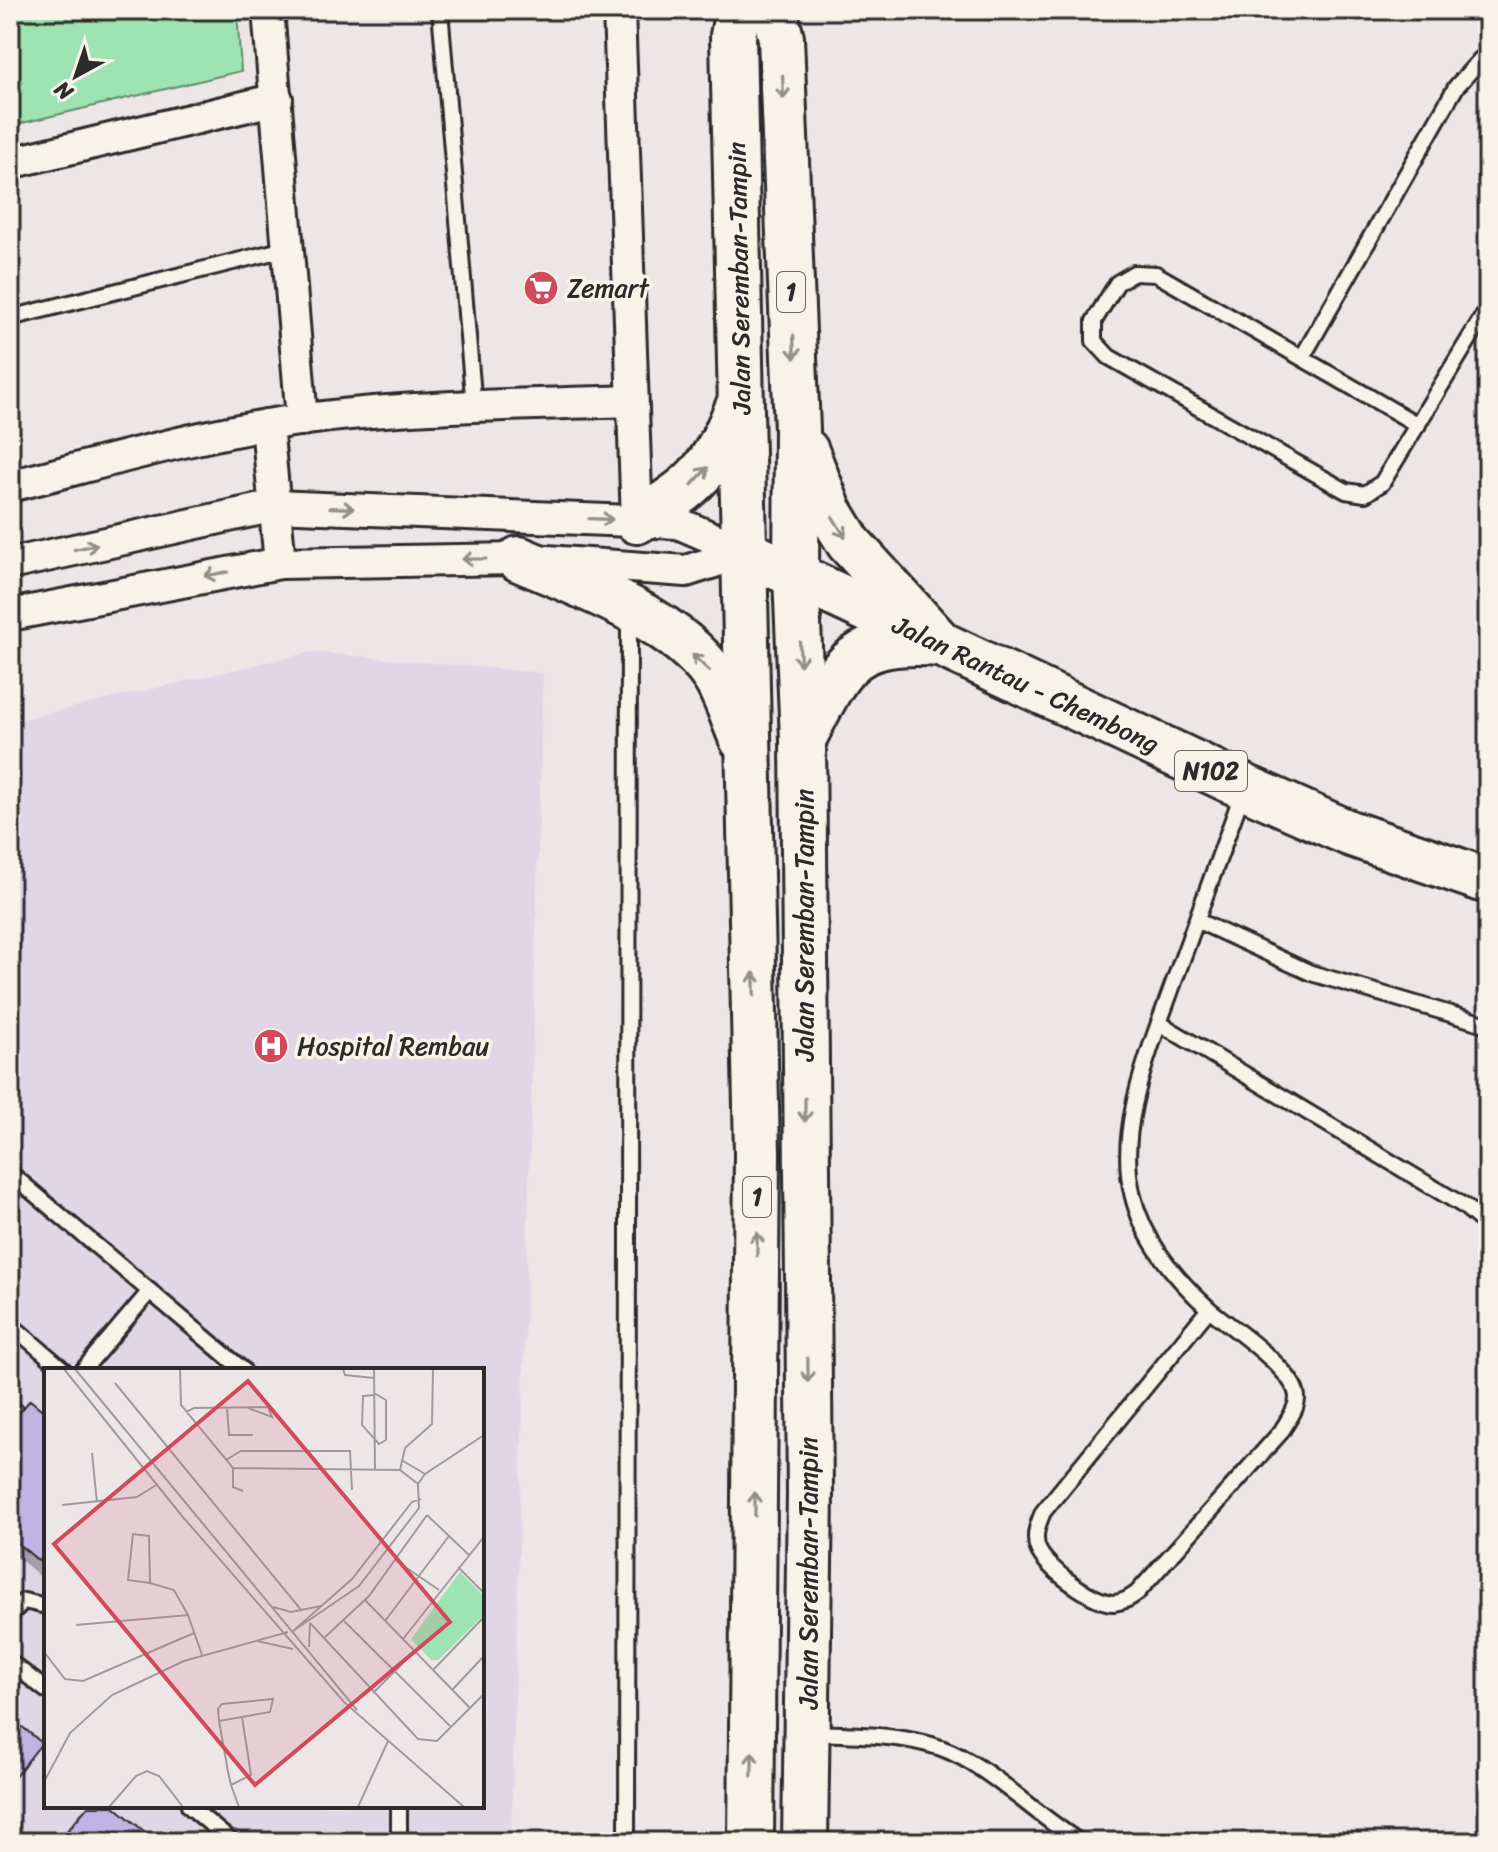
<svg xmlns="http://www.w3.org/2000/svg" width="1498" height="1852" font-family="Sriracha,sans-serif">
  <defs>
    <filter id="shadow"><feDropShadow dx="-7" dy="7" stdDeviation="0" flood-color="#0004"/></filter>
  </defs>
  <rect width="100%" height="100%" fill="#ece6e7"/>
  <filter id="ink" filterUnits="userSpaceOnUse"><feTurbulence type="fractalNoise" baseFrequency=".0125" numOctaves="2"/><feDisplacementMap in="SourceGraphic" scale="16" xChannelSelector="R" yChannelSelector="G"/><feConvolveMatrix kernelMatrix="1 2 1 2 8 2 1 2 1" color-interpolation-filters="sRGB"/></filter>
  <g filter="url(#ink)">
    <path fill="#dfd7e6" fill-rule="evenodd" d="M311,652L543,673L511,1842H10V722ZM46,1370H482V1806H46Z"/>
    <path fill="#9de4b2" stroke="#64886e" stroke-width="2" d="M10,10H237L241,71L10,126Z"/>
    <g fill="#c1b3e4" stroke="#2b2b2b" stroke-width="2" filter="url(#shadow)">
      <path d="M10,1395L24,1407L10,1424Z"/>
      <path d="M30,1400L46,1413V1567L10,1537V1424Z"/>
      <path d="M10,1717L42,1743L10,1783Z"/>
      <path d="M88,1806H114L157,1842H58Z"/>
    </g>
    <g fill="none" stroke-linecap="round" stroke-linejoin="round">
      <g stroke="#2b2b2b" stroke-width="20">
        <g id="lane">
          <path d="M440,10L474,407"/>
          <path d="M10,318L289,248"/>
          <path d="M1303,356L1456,87L1481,59L1488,57"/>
          <path d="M1418,425L1156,274L1134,273L1117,283L1094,321V341L1109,357L1346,491L1365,494L1382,483L1488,308"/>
          <path d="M1244,789L1159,1023L1464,1206L1488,1226"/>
          <path d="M1198,921L1311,973L1488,1025"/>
          <path d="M1159,1023C1115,1144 1107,1216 1209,1309L1043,1512C1038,1524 1033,1536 1038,1549C1046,1568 1093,1603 1114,1603C1124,1602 1130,1598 1137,1593L1281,1432C1287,1421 1297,1410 1297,1398C1297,1371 1229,1326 1209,1309"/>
          <path d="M10,1173L243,1370"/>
          <path d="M10,1324L64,1370"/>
          <path d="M83,1370L150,1291"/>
          <path d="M10,1615L24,1601L46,1606"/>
          <path d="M10,1662L46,1690"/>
          <path d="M811,1733C854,1735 900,1734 941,1748C989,1765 1035,1815 1080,1842"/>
          <path d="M189,1806L232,1842"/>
          <path d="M399,1842V1806"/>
          <path d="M627,1842L629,614"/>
        </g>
      </g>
      <g stroke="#2b2b2b" stroke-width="36">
        <g id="street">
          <path d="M268,10L302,420"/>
          <path d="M619,10L637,521"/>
          <path d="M10,163L277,99"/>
          <path d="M267,425L280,563"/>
          <path d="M10,486C106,462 202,433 299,420C409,405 522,405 632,401"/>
          <path d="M10,564L275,506L678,523L745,552"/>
          <path d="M10,615L280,563L519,559L686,571L745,552"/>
        </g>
      </g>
      <g stroke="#2b2b2b" stroke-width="50">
        <path id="primary" d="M745,552L1245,787L1349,833L1488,881"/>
      </g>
      <g stroke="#2b2b2b" stroke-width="50">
        <g id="highway">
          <path d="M738,10L733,36L757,1153L751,1842"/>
          <path d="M774,10L781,38L797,430L796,576L803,740L810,1494L805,1842"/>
          <path d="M806,451L829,510L849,543L941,644"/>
          <path d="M637,521C696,485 711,472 738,407"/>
          <path d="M519,559C580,585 676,619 714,676C726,694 733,719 742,739"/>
          <path d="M806,734C843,660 852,638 941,644"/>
        </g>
      </g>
      <use href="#lane" stroke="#f7f3e8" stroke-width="14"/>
      <use href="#street" stroke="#f7f3e8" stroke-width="30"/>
      <use href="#primary" stroke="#f7f3e8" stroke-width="44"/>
      <use href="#highway" stroke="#f7f3e8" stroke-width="44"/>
    </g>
    <defs><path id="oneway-shaft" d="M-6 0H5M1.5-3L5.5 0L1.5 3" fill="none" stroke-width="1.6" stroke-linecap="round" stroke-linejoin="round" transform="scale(2)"/></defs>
    <g stroke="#918f8a">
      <use href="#oneway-shaft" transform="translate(783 87) rotate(88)"/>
      <use href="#oneway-shaft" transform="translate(794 347) rotate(88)"/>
      <use href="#oneway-shaft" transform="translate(700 476) rotate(-48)"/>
      <use href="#oneway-shaft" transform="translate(342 508) rotate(2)"/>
      <use href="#oneway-shaft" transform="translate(601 519) rotate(2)"/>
      <use href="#oneway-shaft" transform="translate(839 527) rotate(58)"/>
      <use href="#oneway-shaft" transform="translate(86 547) rotate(-12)"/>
      <use href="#oneway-shaft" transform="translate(474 559) rotate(-180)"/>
      <use href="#oneway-shaft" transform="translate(216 574) rotate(170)"/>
      <use href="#oneway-shaft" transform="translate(800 654) rotate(88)"/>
      <use href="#oneway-shaft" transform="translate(701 663) rotate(-136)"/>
      <use href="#oneway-shaft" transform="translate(754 984) rotate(-91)"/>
      <use href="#oneway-shaft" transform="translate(805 1110) rotate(90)"/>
      <use href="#oneway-shaft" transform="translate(757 1244) rotate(-90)"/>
      <use href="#oneway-shaft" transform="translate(808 1370) rotate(89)"/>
      <use href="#oneway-shaft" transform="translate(755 1504) rotate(-90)"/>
      <use href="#oneway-shaft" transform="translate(752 1764) rotate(-89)"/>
    </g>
  </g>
  <defs>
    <g id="supermarket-disc" transform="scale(1.8)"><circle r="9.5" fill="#d1495b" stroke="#f7f3e8"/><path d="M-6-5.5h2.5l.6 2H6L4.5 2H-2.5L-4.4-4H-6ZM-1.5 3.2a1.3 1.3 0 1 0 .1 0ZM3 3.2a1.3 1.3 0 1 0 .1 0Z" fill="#fff"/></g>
    <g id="hospital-disc" transform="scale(1.8)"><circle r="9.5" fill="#d1495b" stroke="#f7f3e8"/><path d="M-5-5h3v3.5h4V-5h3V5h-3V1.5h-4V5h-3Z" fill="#fff"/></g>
  </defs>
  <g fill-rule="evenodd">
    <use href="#supermarket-disc" x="541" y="288"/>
    <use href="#hospital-disc" x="271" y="1046"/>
  </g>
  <g text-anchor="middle" stroke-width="7" stroke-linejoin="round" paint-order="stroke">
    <g fill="#f7f3e8" stroke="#686764" stroke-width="2">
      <rect x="777" y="272" width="28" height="40" rx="6"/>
      <rect x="1175" y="751" width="72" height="40" rx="6"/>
      <rect x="743" y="1177" width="28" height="40" rx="6"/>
    </g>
    <g font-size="24" font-weight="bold" fill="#2b2b2b">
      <text x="791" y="300">1</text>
      <text x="1211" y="779">N102</text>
      <text x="757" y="1205">1</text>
    </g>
    <g font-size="26" fill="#2b2b2b" stroke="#f7f3e8">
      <text transform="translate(739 278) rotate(-91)" y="9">Jalan Seremban-Tampin</text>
      <text transform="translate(1026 684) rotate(25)" y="9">Jalan Rantau - Chembong</text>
      <text transform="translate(804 925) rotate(-90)" y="9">Jalan Seremban-Tampin</text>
      <text transform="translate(808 1573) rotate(-90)" y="9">Jalan Seremban-Tampin</text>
    </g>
    <g font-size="26" fill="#2b2b2b" stroke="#f7f3e8" text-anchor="start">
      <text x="567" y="297">Zemart</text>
      <text x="297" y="1055">Hospital Rembau</text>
    </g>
  </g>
  <g transform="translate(44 1368)">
    <rect width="440" height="440" fill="#ece6e7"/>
    <path d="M416,204L440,228V247L394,292H387L367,271Z" fill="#9de4b2"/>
    <path fill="none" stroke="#9f9b9c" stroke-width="2" d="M20,1L138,148L300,334L420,439M31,1L313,342M136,1L137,37L189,100L356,102L374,116M299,1L301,7L330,10M330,1L331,102M71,15L258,243M330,25L342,32V72L335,76L318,57L319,28L330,27M183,40L185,67H209M142,44L150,40L224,39L228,49L204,40M48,85L53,135M182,92L197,83H306L308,122M359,93L381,106M189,100V119L199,123M356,102L361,80L388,56L389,1M18,137L93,129L112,117M383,147L425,187M351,192L395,222M414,199L440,225M106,215L84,212L89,166L105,168L106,215L130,222L144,247M321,232L426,340M229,239L247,244L277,238M300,253L406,358M341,253L405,168M266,255L374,371L393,373L440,326M32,257L144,247L158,287M249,263L315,218L375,140L374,116L381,106L440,67M249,263L308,211L368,134L377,131M280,270L325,228L383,147M359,271L439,170M213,273L249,281M265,279L266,255M0,284L21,311L39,313L150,265M390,301L440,249M409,321L440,288M329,325L371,283M175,353L226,344L229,331L178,336L174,341L175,353L182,392L184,404L187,417L195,439M0,414L26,365L68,327L140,293L244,264M187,417L207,407L198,349M65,439L92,408L103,403L115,408L139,439M314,439L344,373"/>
    <path fill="#d1495b" fill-opacity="0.15" stroke="#d1495b" stroke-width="4" d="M204,13L406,254L211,417L10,176Z"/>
    <rect width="440" height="440" fill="none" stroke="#2b2b2b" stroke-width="4"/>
  </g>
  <rect width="1498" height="1852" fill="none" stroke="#f7f3e8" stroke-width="40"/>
  <rect x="20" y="20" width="1458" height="1812" fill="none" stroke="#2b2b2b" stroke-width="3" filter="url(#ink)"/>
  <g transform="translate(76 76) rotate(220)" stroke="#f7f3e8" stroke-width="6" paint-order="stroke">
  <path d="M0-6L14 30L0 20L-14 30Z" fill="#2b2b2b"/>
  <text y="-12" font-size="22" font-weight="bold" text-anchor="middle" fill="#2b2b2b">N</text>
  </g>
</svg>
